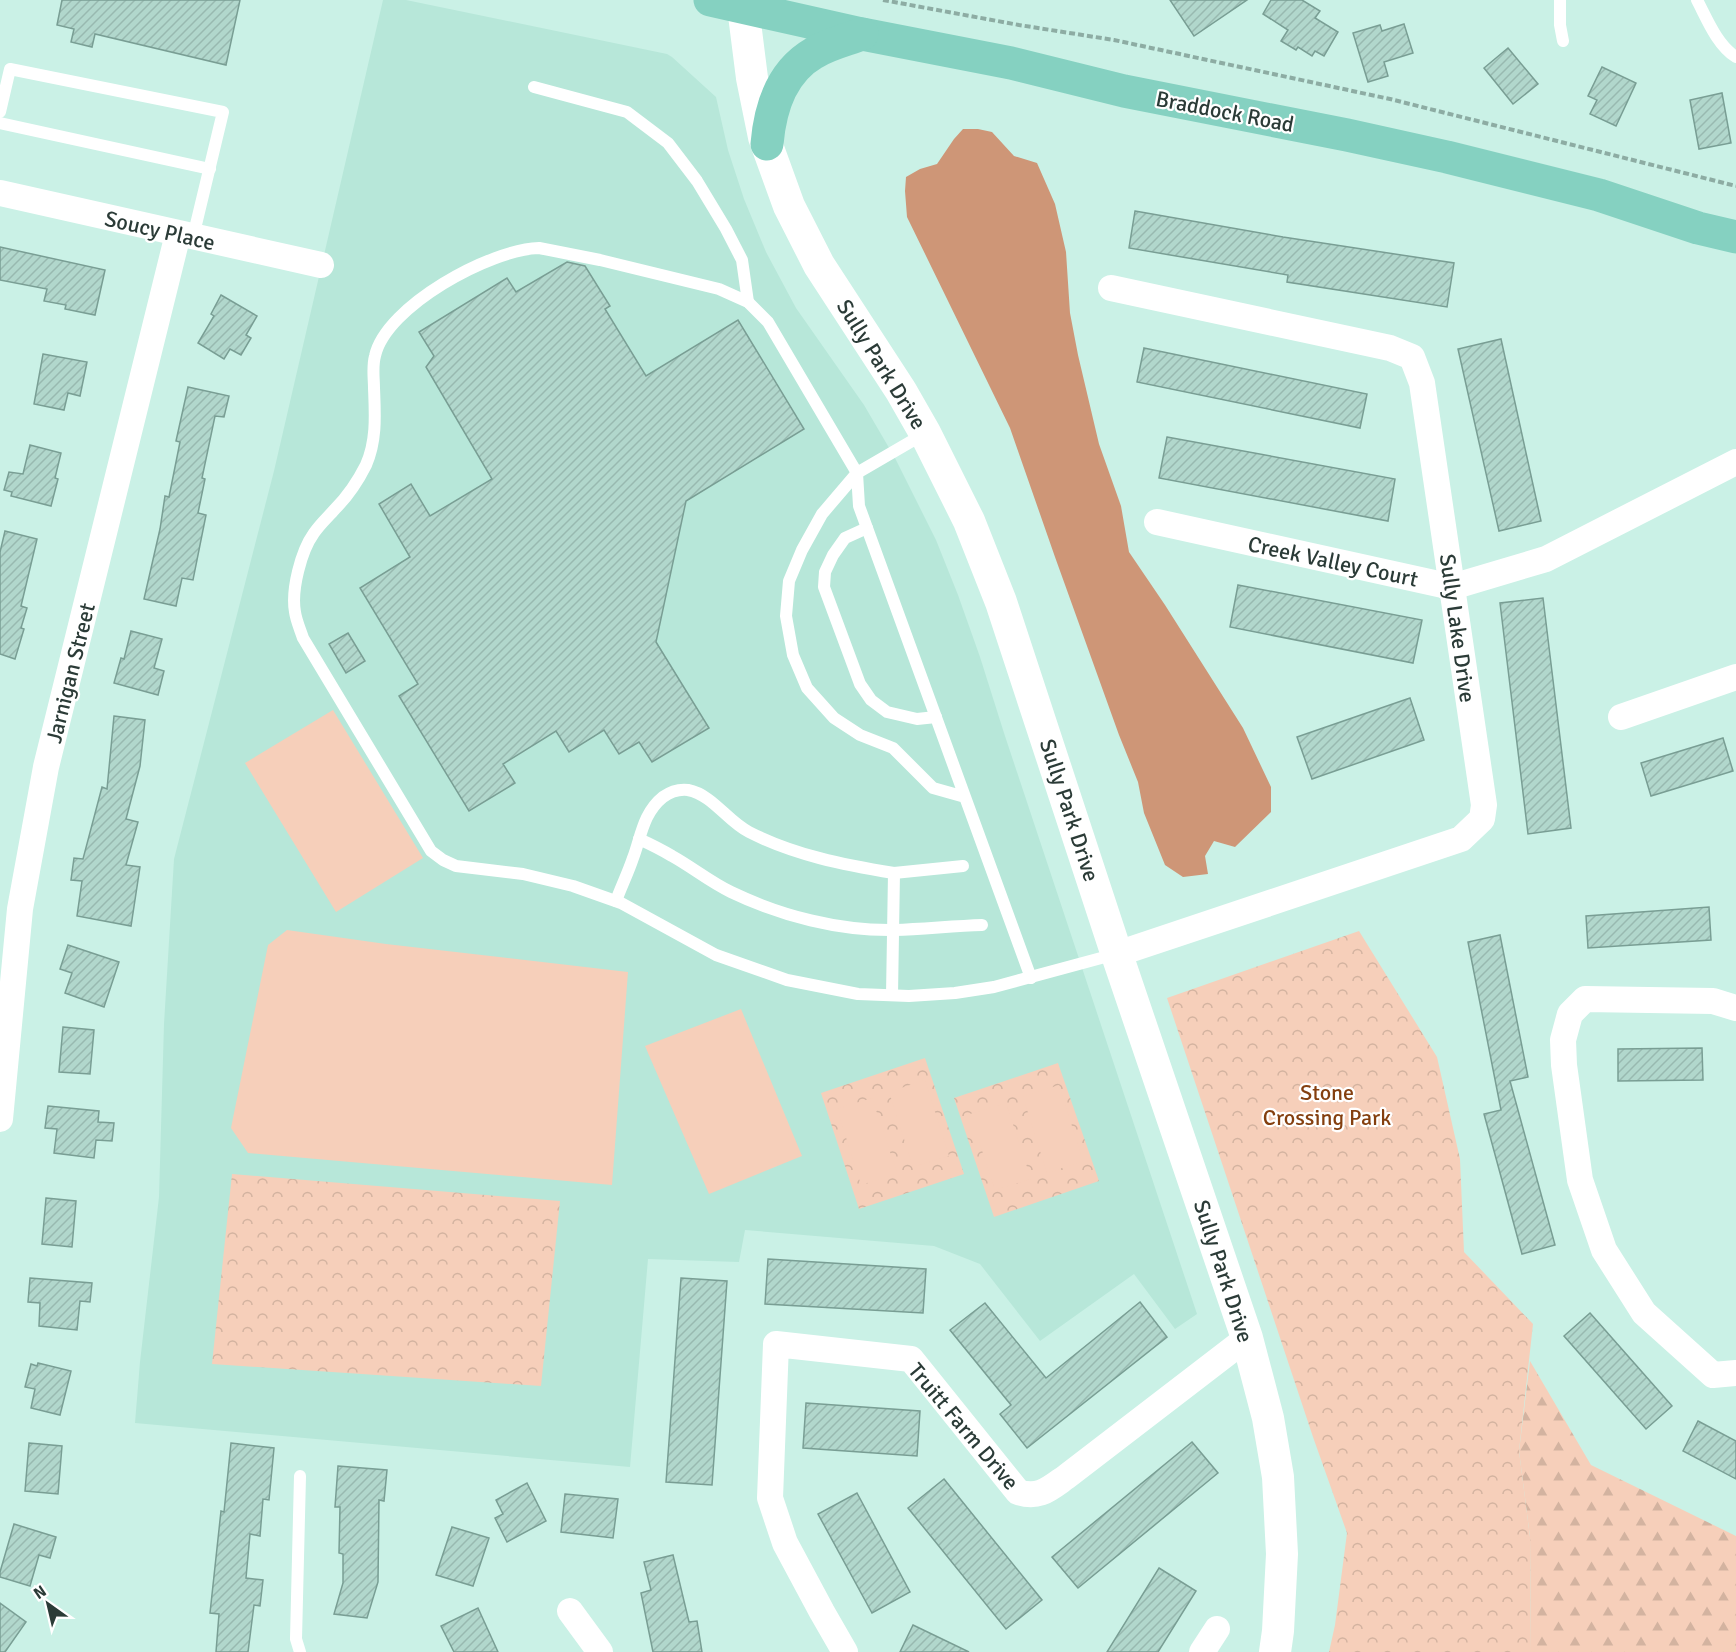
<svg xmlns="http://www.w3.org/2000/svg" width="1736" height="1652" font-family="Signika,sans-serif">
  <defs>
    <pattern id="forest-firs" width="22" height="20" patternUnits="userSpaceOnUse" patternTransform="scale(1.5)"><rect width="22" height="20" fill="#f6cfba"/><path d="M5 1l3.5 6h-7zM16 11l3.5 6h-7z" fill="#d3b3a0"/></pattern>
    <pattern id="park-crowns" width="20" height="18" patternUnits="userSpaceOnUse" patternTransform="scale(1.5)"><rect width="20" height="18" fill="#f6cfba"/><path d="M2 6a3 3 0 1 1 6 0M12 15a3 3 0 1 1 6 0" fill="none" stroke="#d3b3a0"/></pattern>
    <pattern id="building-hatch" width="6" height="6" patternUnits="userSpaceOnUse" patternTransform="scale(1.5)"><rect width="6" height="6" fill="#b1d7cc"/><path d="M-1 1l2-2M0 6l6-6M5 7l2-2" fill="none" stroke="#98b9b0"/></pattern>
  </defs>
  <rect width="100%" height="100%" fill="#caf1e6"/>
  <path fill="#b7e7d9" d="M383,0H406L667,54L672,57L716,97L728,150L744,199L766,252L796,308L864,405L895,458L936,540L958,595L980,657L1004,733L1197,1314L1175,1329L1134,1274L1040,1341L980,1264L934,1246L745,1230L739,1262L648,1259L630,1467L135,1423L140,1362L159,1197L164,1024L174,859L274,471Z"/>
  <path fill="url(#forest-firs)" d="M1530,1361L1591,1465L1736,1536V1652H1531L1530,1537L1519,1451Z"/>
  <g fill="url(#park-crowns)">
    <path d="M1359,931L1437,1057L1460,1159L1464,1252L1533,1324L1519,1451L1530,1537L1531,1652H1329L1335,1625L1347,1533L1313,1437L1167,998Z"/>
    <path d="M925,1058L964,1174L859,1209L821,1093Z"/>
    <path d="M1058,1063L1099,1181L994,1217L954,1098Z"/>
    <path d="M232,1174L560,1201L541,1386L212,1364Z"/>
  </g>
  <g fill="#f6cfba">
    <path d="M333,710L423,858L336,912L245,763Z"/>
    <path d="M287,930L386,944L628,972L612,1185L248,1153L231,1128L268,945Z"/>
    <path d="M741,1009L802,1156L709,1194L645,1046Z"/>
    <path d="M925,1080L949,1156L913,1167L889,1092Z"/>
    <path d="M1059,1085L1083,1161L1047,1173L1023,1097Z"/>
    <path d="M872,1098L897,1173L861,1185L837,1109Z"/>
    <path d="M1006,1103L1031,1179L995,1190L970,1114Z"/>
  </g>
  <path fill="#ce9677" d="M963,129H978L992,132L1014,156L1037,163L1055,204L1066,252L1070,313L1078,355L1099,444L1121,506L1129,552L1165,605L1243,728L1271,787V812L1235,847L1214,841L1205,856L1208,874L1183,877L1165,865L1144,813L1138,782L1119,735L1055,557L1010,428L907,217L905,191L906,177L920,169L937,164L954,139Z"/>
  <g fill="url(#building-hatch)" stroke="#799e94" stroke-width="1.5">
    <path d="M62,0H240L226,65L95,34L92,47L71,42L74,29L57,25Z"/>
    <path d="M1170,0H1247L1194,36Z"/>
    <path d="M1271,0H1302L1320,11L1315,18L1338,32L1324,56L1315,51L1312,56L1298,47L1296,50L1281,41L1288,30L1263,14Z"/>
    <path d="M1404,24L1413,53L1384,62L1388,76L1368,82L1353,33L1380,25L1382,31Z"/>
    <path d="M1508,48L1538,84L1513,104L1484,68Z"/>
    <path d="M1602,67L1636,83L1616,126L1590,114L1597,100L1588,96Z"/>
    <path d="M1722,93L1731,143L1699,149L1690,100Z"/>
    <path d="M1135,211L1283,237L1454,263L1447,307L1287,282L1288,275L1129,248Z"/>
    <path d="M0,247L105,270L95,315L65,309L66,305L44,301L47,289L0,280Z"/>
    <path d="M567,262L585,266L610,306L605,309L646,376L738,320L804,429L686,501L656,642L709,728L652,762L639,742L619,754L604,730L569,752L556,731L503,764L515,783L469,811L399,696L418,684L360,588L410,557L379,504L411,484L430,516L492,479L426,367L434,356L419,332L507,278L516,292Z"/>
    <path d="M221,295L257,316L246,335L251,338L241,355L230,349L224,359L198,343L214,316L211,314Z"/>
    <path d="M1501,339L1541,521L1499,531L1458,349Z"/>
    <path d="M1144,348L1367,394L1360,428L1137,382Z"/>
    <path d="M43,354L87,362L80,396L68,393L64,410L34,404Z"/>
    <path d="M188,387L229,396L224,417L215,416L202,478L205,479L198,513L206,515L193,580L182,578L176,606L144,599L160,529L165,496L169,497L180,442L176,441Z"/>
    <path d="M1167,437L1395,479L1388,521L1159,478Z"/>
    <path d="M30,445L61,453L55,478L58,479L51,506L11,496L12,492L4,490L9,472L23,474Z"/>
    <path d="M5,531L37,539L21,606L27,608L21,628L24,629L15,659L0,654V552Z"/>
    <path d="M1238,585L1422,620L1413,663L1230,627Z"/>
    <path d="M1543,598L1571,828L1528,834L1500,603Z"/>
    <path d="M131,631L162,639L154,668L164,671L158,695L114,683L121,658L124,659Z"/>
    <path d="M348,633L365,661L346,673L329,644Z"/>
    <path d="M1410,698L1424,740L1312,779L1297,737Z"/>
    <path d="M114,716L145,720L140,766L126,819L138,822L126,865L140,867L131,926L77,916L82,881L71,880L74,858L83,859L102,787L107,789Z"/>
    <path d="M1723,738L1733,771L1651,796L1641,763Z"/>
    <path d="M1709,907L1711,940L1588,948L1586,916Z"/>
    <path d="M1500,935L1528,1077L1510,1081L1555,1245L1522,1254L1484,1114L1501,1110L1468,942Z"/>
    <path d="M68,945L119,962L104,1007L65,993L72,973L60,969Z"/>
    <path d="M63,1027L94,1030L90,1074L59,1072Z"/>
    <path d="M1702,1048L1703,1080L1618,1081V1049Z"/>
    <path d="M48,1106L99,1111L98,1122L114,1123L112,1141L96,1140L94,1158L54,1153L57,1129L45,1128Z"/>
    <path d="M46,1198L76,1201L72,1247L42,1244Z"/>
    <path d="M768,1259L926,1269L923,1313L765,1304Z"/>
    <path d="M30,1278L92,1283L90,1302L80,1301L77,1330L39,1326L40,1303L28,1302Z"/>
    <path d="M681,1278L727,1281L712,1485L666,1482Z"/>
    <path d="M1140,1302L1167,1337L1027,1448L1000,1414L1011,1405L950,1330L985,1303L1046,1378Z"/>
    <path d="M1590,1313L1672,1406L1646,1429L1564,1336Z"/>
    <path d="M38,1363L71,1371L60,1415L31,1408L35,1389L25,1387L31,1364L37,1366Z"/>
    <path d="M806,1403L920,1411L917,1456L803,1448Z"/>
    <path d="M1698,1421L1736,1441V1479L1683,1451Z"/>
    <path d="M1192,1442L1218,1473L1078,1588L1052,1557Z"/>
    <path d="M29,1443L62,1446L58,1494L25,1491Z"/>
    <path d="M231,1443L274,1448L269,1500L263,1499L260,1536L250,1534L246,1578L263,1580L260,1606L254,1605L248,1652H216L219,1614L210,1613L221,1511L224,1512Z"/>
    <path d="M338,1466L387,1470L384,1501L379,1500L378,1582L367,1618L334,1614L343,1583V1554L339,1553L340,1507H335Z"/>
    <path d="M944,1479L1042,1600L1006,1629L908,1508Z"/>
    <path d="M527,1483L546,1521L507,1542L495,1518L503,1514L496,1500Z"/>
    <path d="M857,1493L910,1592L872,1613L818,1514Z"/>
    <path d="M565,1494L618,1499L613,1538L561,1532Z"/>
    <path d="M14,1524L56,1537L50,1558L39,1555L30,1586L0,1577V1572Z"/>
    <path d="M452,1527L489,1538L473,1586L436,1575Z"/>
    <path d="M673,1555L689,1622L697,1621L702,1652H653L641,1593L651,1590L644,1562Z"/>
    <path d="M1159,1568L1196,1591L1158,1652H1107Z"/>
    <path d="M0,1603L26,1622L5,1652H0Z"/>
    <path d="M478,1608L498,1652H454L441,1626Z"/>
    <path d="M913,1625L969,1652H900Z"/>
  </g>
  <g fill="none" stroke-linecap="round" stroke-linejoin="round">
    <path stroke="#8daca3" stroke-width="4" stroke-dasharray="6 3" stroke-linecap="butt" d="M883,0L1019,25L1114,40L1390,99L1736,186"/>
    <g stroke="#fff" stroke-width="12">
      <path d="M1560,0V25L1563,41"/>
      <path d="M1697,0C1707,19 1717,45 1736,57"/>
      <path d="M534,87L627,112L668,143L697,181L726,229L742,260L748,302"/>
      <path d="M0,112L10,69L223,112L193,237"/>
      <path d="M0,123L210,169"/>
      <path d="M924,434L857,473L768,322L748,302L719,289L600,260L539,248C491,249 386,306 375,356C372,367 374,378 374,388C375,414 377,440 366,465C358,481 348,496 335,509C328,517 320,524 314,533C301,551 291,590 295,612C296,620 300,629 303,638L431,851L443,860L456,866L523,874L573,886L621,903L716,955L787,980L858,994L909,996L955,993L994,987L1116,954"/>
      <path d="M867,528L845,538L833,555L825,572L824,587L860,684L871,700L887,712L917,719L936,717"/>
      <path d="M965,797L933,788L893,748L860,735L834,718L807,688L793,655L786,616L789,581L802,550L822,514L857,473L859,506L1031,978"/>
      <path d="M639,839C650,844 662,850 672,856C692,867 710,882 731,892C781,916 839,931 895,930C924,929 953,926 982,925"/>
      <path d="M616,901C621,887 628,873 633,858C641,837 643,813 663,797C670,792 679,789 688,790C713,795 727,821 749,832C794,855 844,865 894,873"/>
      <path d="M892,995L894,873L963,866"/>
      <path d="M300,1652L296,1639L300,1476"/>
    </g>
    <g stroke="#fff" stroke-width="26">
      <path d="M0,193L321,265"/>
      <path d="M1111,288L1390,348L1412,357L1422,383L1484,805L1482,819L1461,839L1117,954"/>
      <path d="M1157,522L1452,587L1546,559L1736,462"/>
      <path d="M1621,717L1736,677"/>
      <path d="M1736,1008L1713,1001L1585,999L1570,1014L1563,1040L1564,1065L1580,1180L1604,1250L1644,1313L1713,1375L1736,1373"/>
      <path d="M0,1119L20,909L46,767L178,234"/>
      <path d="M570,1611L600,1652"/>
      <path d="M845,1652L822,1612L785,1543L770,1498L776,1344L911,1359L1018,1492C1039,1499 1049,1489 1066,1477L1247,1338"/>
      <path d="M1202,1652L1217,1629"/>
    </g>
    <path stroke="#fff" stroke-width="32" d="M743,7L752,78L764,137L789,206L819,265L901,391L925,433L969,521L1001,602L1114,946L1247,1338L1268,1418L1278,1477L1282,1554L1278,1631L1275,1652"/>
    <g stroke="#85d1c1" stroke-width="33">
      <path d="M710,0L862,34L1011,63L1124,91L1347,135L1447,157L1599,195L1698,228L1736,237"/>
      <path d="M767,144C770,108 781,72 814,53C828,44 846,40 862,34"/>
    </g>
  </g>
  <g text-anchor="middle" stroke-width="4.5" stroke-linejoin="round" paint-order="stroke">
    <g font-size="22" fill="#2b3b37" stroke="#fff">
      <text transform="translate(1225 111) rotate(11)" y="8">Braddock Road</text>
      <text transform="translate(160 230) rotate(13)" y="8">Soucy Place</text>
      <text transform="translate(882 364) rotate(58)" y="8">Sully Park Drive</text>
      <text transform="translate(1333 561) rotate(12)" y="8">Creek Valley Court</text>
      <text transform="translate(1458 628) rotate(82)" y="8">Sully Lake Drive</text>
      <text transform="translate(70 673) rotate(-76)" y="8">Jarnigan Street</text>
      <text transform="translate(1070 810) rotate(72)" y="8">Sully Park Drive</text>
      <text transform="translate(1224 1271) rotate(72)" y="8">Sully Park Drive</text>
      <text transform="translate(964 1426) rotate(50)" y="8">Truitt Farm Drive</text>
    </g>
    <g font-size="22" fill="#843f0f" stroke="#fff">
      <text x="1327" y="1100">Stone<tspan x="1327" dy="25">Crossing Park</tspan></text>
    </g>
  </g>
  <g transform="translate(48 1604) rotate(326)" stroke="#ffffff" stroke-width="4.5" paint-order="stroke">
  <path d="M0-4.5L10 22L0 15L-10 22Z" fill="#2b3b37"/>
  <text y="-9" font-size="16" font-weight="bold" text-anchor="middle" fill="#2b3b37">N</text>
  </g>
</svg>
